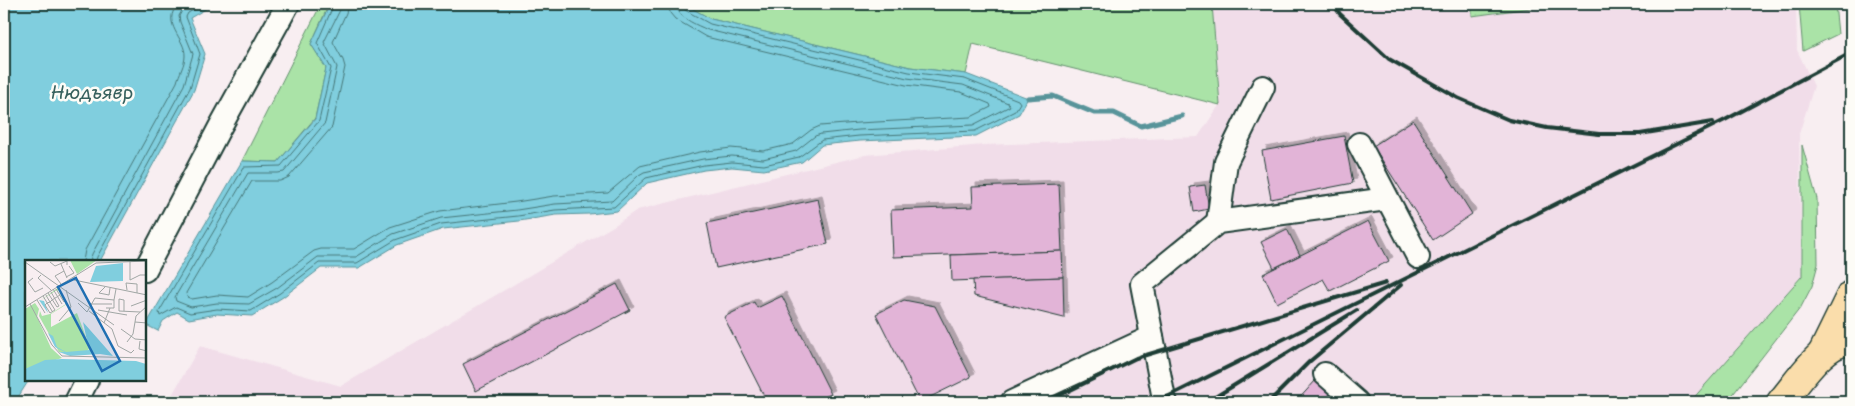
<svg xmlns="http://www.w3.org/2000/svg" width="1855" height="406" font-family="'Shantell Sans',sans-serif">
  <defs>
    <filter id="shadow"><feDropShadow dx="4" dy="-4" stdDeviation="0" flood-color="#0004"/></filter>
  </defs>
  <rect width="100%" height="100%" fill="#f8eef1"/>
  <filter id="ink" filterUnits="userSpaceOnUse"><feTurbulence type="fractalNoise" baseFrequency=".02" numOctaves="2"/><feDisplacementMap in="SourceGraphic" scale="10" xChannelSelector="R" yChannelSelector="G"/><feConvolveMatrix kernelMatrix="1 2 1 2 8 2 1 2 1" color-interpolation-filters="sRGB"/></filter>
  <g filter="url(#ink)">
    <path fill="#f1dde9" d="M1212,4H1472L1473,16L1560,4H1796L1797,50L1814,86L1799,134L1802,276L1690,402H168L200,346L341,386L615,225L637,210L865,155L984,145L1198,137L1220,104Z"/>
    <g fill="#aae3a7" stroke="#64906e">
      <path d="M321,4H329L311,44L326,68L315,118L278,162L242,161Z"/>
      <path d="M684,4H1212L1220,105L973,44L966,74L910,67L711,19Z"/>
      <path d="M1472,4H1560L1472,16Z"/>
      <path d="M1799,4H1835L1838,34L1803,51Z"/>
      <path d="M1802,145L1817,199L1818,264L1812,286L1801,307L1727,402H1690L1802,276Z"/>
    </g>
    <g fill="#80cede" stroke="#59949a">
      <path d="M4,4H214L190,18L205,54L194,90L100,261H26V380H29L15,402H4Z"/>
      <path d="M330,4H684L711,19L910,67L966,74L1028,98L1019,114L976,136L860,141L822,145L802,162L764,170L732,167L704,170L647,183L617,211L589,214L556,215L519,221L443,229L397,245L359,268H321L283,297L252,316L217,314L189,319L177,312L163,321L158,331L146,325L242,161L278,162L315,119L326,68L311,44Z"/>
    </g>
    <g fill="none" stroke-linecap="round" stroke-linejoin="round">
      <g stroke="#467778" stroke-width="1">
        <path d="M334,4L317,43L331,68L319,121L281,166L244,167L159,312L160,316L176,307L190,313L217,309L251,311L280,293L319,263H357L395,240L441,224L518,216L555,210L614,207L646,178L704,165L732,162L764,165L799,157L822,140L859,136L975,131L1015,111L1020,103L1018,100L965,79L909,72L710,24L685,10L682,4"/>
        <path d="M340,4V10L324,42L337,67L325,123L284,172L278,173H248L175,297L176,301L191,307L217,303L249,304L277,288L318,257H356L393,234L441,218L517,210L555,204L612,201L639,175L644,172L703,159L732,156L763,159L796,151L815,136L821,134L859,130L973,125L1010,106L1008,103L963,85L907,78L708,30C697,25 677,18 676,4"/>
        <path d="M348,4L346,13L333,42L343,60L345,67L332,127L289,177L280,181H252L186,293L187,297L192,299L217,295L248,297L272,282L314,251L321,249H354L390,227L440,211L516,202L554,196L608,193L640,166L700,152L731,148L763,151L793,144L811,130L820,126L858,123L971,117L991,107L990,104L961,92L906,85L706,37L675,19L670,13L669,4"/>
        <path d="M83,261L85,250L177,82C179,74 185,64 185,56C186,38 160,24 178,4"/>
        <path d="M90,261L92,254L184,85L193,54L180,22L179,16L183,9L192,4"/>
        <path d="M96,261L97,257L190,88L200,54L186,17L188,13L204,4"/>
      </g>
      <path stroke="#59949a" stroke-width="5" d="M1028,98L1053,96L1094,113H1114L1141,126L1182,116"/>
    </g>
    <g fill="#e2b4d7" stroke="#1f3d34" filter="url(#shadow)">
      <path d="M1413,120L1472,214L1433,240L1373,146Z"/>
      <path d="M1344,136L1353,183L1271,199L1262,151Z"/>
      <path d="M1059,184L1062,251L893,257L891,210L973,207L972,187Z"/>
      <path d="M1205,185L1209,209L1194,212L1190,187Z"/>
      <path d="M818,199L828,244L716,268L707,223Z"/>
      <path d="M1368,221L1389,261L1330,291L1323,279L1277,303L1263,274Z"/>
      <path d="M1287,229L1300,255L1274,268L1261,242Z"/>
      <path d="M1062,251L1063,277L952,281L951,255Z"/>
      <path d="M1063,277L1064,318L974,296L973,280Z"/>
      <path d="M617,284L630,310L476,391L463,364Z"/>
      <path d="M782,296L831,394L814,402H767L724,317L754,302L757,308Z"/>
      <path d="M904,300L935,306L971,377L920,402L876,314Z"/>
      <path d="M1316,380L1340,402H1296Z"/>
    </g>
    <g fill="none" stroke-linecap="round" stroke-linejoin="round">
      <g stroke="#1f3d34" stroke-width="26">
        <g id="minor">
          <path d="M1359,144L1418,257"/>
          <path d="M1218,222L1226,162L1263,87"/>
          <path d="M145,270L220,127L288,4"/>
          <path d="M1325,374L1357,402"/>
          <path d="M76,402L87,380"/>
          <path d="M1012,402L1152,337"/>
          <path d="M1166,402L1164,399L1142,284L1218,222L1387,199"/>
        </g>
      </g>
      <g stroke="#1f3d34" stroke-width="31">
        <g id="major">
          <path d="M1823,352L1851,295"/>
          <path d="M1781,402C1797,384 1825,338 1851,342"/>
        </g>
      </g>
      <use href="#minor" stroke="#fdfcf7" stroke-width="22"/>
      <use href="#major" stroke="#faddab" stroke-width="28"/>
      <g stroke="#1f3d34" stroke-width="4">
        <path d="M1333,4L1340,14L1389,59L1458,98L1509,120L1547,128L1599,134H1640L1713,122"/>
        <path d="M1046,402L1136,358L1386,283"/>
        <path d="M1157,402L1725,120L1851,53"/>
        <path d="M1207,402L1357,310"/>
        <path d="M1269,402L1309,362L1401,285"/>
      </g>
    </g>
  </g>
  <g text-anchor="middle" stroke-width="5" stroke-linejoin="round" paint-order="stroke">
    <g font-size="19" font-style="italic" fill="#37615e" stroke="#fdfcf7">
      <text x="92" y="99">Нюдъявр</text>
    </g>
  </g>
  <g transform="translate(25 260)">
    <rect width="121" height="121" fill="#f8eef1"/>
    <path d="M45,0H72L52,14ZM34,27L33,31L42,44L26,54V67L52,53L65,88L61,92H34L14,56L15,51L17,56L25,54L41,44L32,30L16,40ZM10,43L14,49L12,57L26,88L37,98L0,109V49Z" fill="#aae3a7"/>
    <path d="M98,3V21L65,22L71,6ZM14,40L19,41L23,53V73L28,76L32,87L41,92L64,90L58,62L88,96L75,94L45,96L34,92H40L30,87L23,73V53ZM37,99L111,101L121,104V121H0V109L20,100Z" fill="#80cede"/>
    <path fill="none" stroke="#a1a7a5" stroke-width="1" d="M105,1V20L115,15H122M0,2L89,65M25,2L30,6L42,1V5M36,4L42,18M16,15L13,18L27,31M41,17L49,13L44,6M49,17V20L122,35M8,18L3,22L10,32L18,28M36,24L30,16L39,11M80,27L74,33L84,35L85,28M28,29L37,44M31,29L39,42M102,30L101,23L112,24V33M26,32L34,46M23,33L32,47L34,46M21,35L22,37L25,42L30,50L25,53L20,45L22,43L25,42L27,40L35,35M18,36L27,51M12,40L20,53M53,43L62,52L70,38L89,40L91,29M5,44L27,85L37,96L122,98M65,44H87M106,46L122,40M122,46L111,56L110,62L122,63M0,47L71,3L122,1M81,48H89V40M73,50L102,55M64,51L87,69L93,86L106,93L109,90M99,51V40L94,39V51L115,52M34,61L46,47L41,30M79,63L85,48M96,69L110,79L122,80M115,81L114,89L122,91M102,82L108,74L110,62"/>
    <path fill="#1f6fb2" fill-opacity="0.15" stroke="#1f6fb2" stroke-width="2.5" d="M51,18L95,101L77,111L33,27Z"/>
    <rect width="121" height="121" fill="none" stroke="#1f3d34" stroke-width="2.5"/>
  </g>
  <rect width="1855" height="406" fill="none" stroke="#fdfcf7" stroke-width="20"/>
  <rect x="10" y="10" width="1835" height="386" fill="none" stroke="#1f3d34" stroke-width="2" filter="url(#ink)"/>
</svg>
